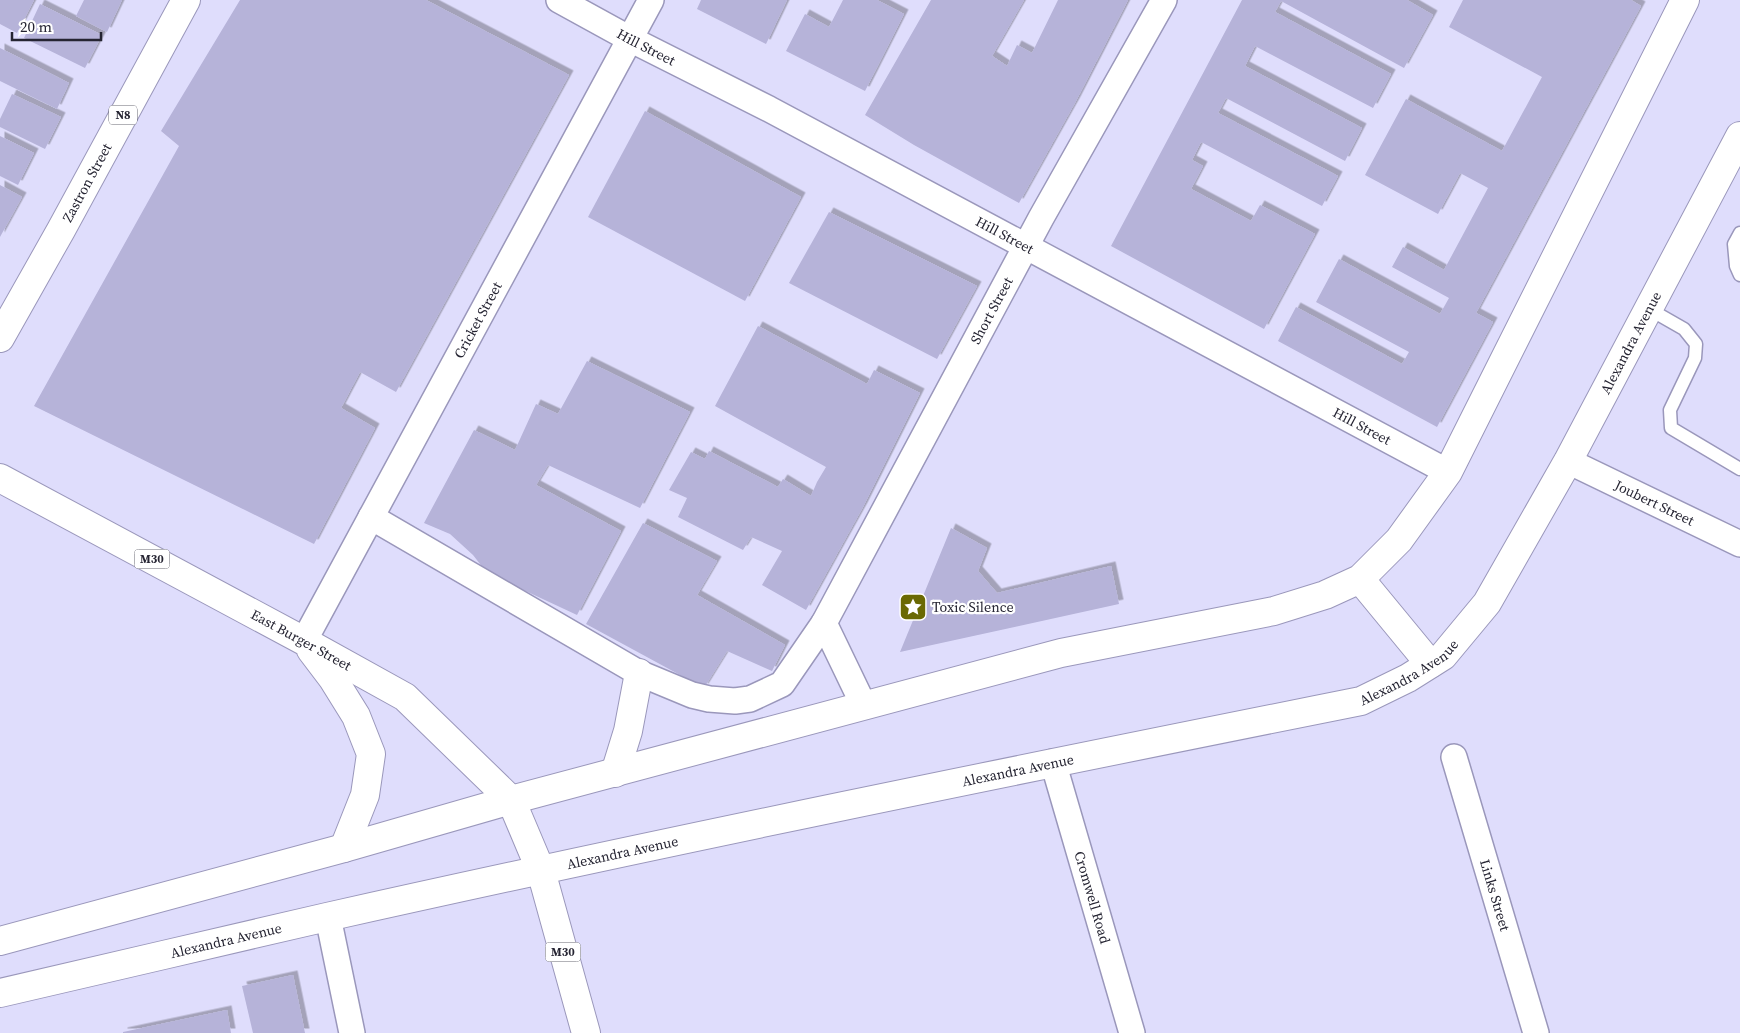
<svg xmlns="http://www.w3.org/2000/svg" width="1740" height="1033" font-family="'Source Serif 4',serif">
  <defs>
    <filter id="shadow"><feDropShadow dx="4.5" dy="-4.5" stdDeviation="0" flood-color="#0004"/></filter>
  </defs>
  <rect width="100%" height="100%" fill="#dfddfc"/>
  <g fill="#b6b3d9" filter="url(#shadow)">
    <path d="M0,0H34L17,33L0,24Z"/>
    <path d="M84,0H122L107,32L76,16Z"/>
    <path d="M240,0H426L569,75L396,392L360,372L341,408L375,428L314,544L34,406L179,146L161,131Z"/>
    <path d="M701,0H787L766,44L697,9Z"/>
    <path d="M843,0H877L904,14L865,91L786,51L805,14L829,27Z"/>
    <path d="M931,0H1024L992,56L1007,66L1017,45L1032,53L1058,0H1128L1076,101L1019,203L914,145L865,115Z"/>
    <path d="M1242,0H1407L1433,15L1404,68L1281,1L1275,12L1391,74L1373,108L1255,46L1245,66L1362,128L1345,161L1226,98L1218,113L1338,176L1322,206L1201,142L1192,160L1203,166L1191,189L1251,221L1260,205L1315,234L1264,329L1111,246Z"/>
    <path d="M1463,0H1631L1641,6L1476,313L1493,322L1437,427L1278,341L1296,307L1402,364L1409,352L1316,302L1339,259L1440,314L1449,298L1392,267L1403,247L1444,270L1488,188L1460,173L1438,214L1365,175L1406,99L1502,151L1542,77L1449,27Z"/>
    <path d="M40,4L102,35L85,68L24,38Z"/>
    <path d="M0,48L69,83L57,109L0,81Z"/>
    <path d="M12,94L61,117L45,149L0,127V119Z"/>
    <path d="M645,111L801,197L745,301L588,217Z"/>
    <path d="M0,136L34,153L18,185L0,176Z"/>
    <path d="M0,185L22,197L0,237Z"/>
    <path d="M829,212L977,286L937,359L789,283Z"/>
    <path d="M758,326L867,384L874,370L920,393L863,507L806,610L762,585L782,551L751,537L743,550L678,517L687,498L669,490L691,452L705,459L709,451L778,487L783,479L811,496L817,482L826,467L715,406Z"/>
    <path d="M587,361L690,412L640,508L548,465L536,485L621,531L577,615L487,573L473,555L450,534L424,523L474,430L515,450L536,404L558,414Z"/>
    <path d="M643,523L717,561L697,595L785,645L772,671L727,651L704,688L586,624Z"/>
    <path d="M951,528L987,548L978,571L997,593L1111,566L1119,604L900,652Z"/>
    <path d="M293,975L305,1033H253L242,986Z"/>
    <path d="M227,1010L231,1033H123V1032Z"/>
  </g>
  <g fill="none" stroke-linecap="round" stroke-linejoin="round">
    <g stroke="#9a97bb" stroke-width="15">
      <g id="service">
        <path d="M1740,233L1734,244L1736,266L1740,275"/>
        <path d="M1649,309L1684,329L1696,344L1695,358L1670,410L1671,428L1740,469"/>
      </g>
    </g>
    <g stroke="#9a97bb" stroke-width="28">
      <g id="minor">
        <path id="s1" d="M559,0L630,39L769,109L1448,472"/>
        <path id="s2" d="M1568,461L1740,544"/>
        <path id="s3" d="M371,517L639,673L692,695L709,699L735,701L750,699L782,684L824,623L1041,218L1164,0"/>
        <path d="M824,623L864,706"/>
        <path id="s4" d="M304,641L651,0"/>
        <path id="s5" d="M1454,757L1536,1033"/>
        <path id="s6" d="M1053,762L1132,1033"/>
        <path d="M328,917L352,1033"/>
      </g>
    </g>
    <g stroke="#9a97bb" stroke-width="30">
      <g id="secondary">
        <path d="M1360,579L1430,664"/>
        <path d="M615,773L628,731L639,673"/>
        <path d="M0,941L344,848L511,800L1061,653L1274,611L1325,595L1360,579L1399,540L1448,472L1685,0"/>
        <path id="s7" d="M0,993C109,968 218,942 327,917C671,840 1016,770 1361,701L1408,678L1443,656L1487,603L1568,461L1740,136"/>
      </g>
    </g>
    <g stroke="#9a97bb" stroke-width="30">
      <g id="primary">
        <path id="s8" d="M0,478L304,641L405,697L511,800L541,871L586,1033"/>
        <path d="M311,650L333,679L356,716L371,754L365,795L344,848"/>
      </g>
    </g>
    <g stroke="#9a97bb" stroke-width="30">
      <g id="trunk">
        <path id="s9" d="M0,338L61,230L186,0"/>
      </g>
    </g>
    <use href="#service" stroke="#fff" stroke-width="12"/>
    <use href="#minor" stroke="#fff" stroke-width="25"/>
    <use href="#secondary" stroke="#fff" stroke-width="28"/>
    <use href="#primary" stroke="#fff" stroke-width="28"/>
    <use href="#trunk" stroke="#fff" stroke-width="28"/>
  </g>
  <defs>
    <g id="sight-square" transform="scale(1.4375)"><rect x="-9" y="-9" width="18" height="18" rx="4" fill="#6a6903" stroke="#fff"/><path d="M0-6L1.8-2.2L6-1.7L2.9 1.2L3.7 5.4L0 3.3L-3.7 5.4L-2.9 1.2L-6-1.7L-1.8-2.2Z" fill="#fff"/></g>
  </defs>
  <g fill-rule="evenodd">
    <use href="#sight-square" x="913" y="607"/>
  </g>
  <g text-anchor="middle" stroke-width="4.5" stroke-linejoin="round" paint-order="stroke">
    <g fill="#fff" stroke="#666670" stroke-width="1">
      <rect x="109" y="105.5" width="28" height="19" rx="4"/>
      <rect x="134.5" y="549.5" width="35" height="19" rx="4"/>
      <rect x="545.5" y="942.5" width="35" height="19" rx="4"/>
    </g>
    <g font-size="12" font-weight="bold" fill="#252432">
      <text x="123" y="119">N8</text>
      <text x="152" y="563">M30</text>
      <text x="563" y="956">M30</text>
    </g>
    <g font-size="14" fill="#252432" stroke="#fff">
      <text dy="5" stroke="none"><textPath href="#s1" startOffset="99">Hill Street</textPath></text>
      <text dy="5" stroke="none"><textPath href="#s9" startOffset="178">Zastron Street</textPath></text>
      <text dy="5" stroke="none"><textPath href="#s1" startOffset="504">Hill Street</textPath></text>
      <text dy="5" stroke="none"><textPath href="#s3" startOffset="890">Short Street</textPath></text>
      <text dy="5" stroke="none"><textPath href="#s4" startOffset="365">Cricket Street</textPath></text>
      <text dy="5" stroke="none"><textPath href="#s7" startOffset="1852">Alexandra Avenue</textPath></text>
      <text dy="5" stroke="none"><textPath href="#s1" startOffset="909">Hill Street</textPath></text>
      <text dy="5" stroke="none"><textPath href="#s2" startOffset="96">Joubert Street</textPath></text>
      <text dy="5" stroke="none"><textPath href="#s8" startOffset="342">East Burger Street</textPath></text>
      <text dy="5" stroke="none"><textPath href="#s7" startOffset="1448">Alexandra Avenue</textPath></text>
      <text dy="5" stroke="none"><textPath href="#s7" startOffset="1042">Alexandra Avenue</textPath></text>
      <text dy="5" stroke="none"><textPath href="#s7" startOffset="638">Alexandra Avenue</textPath></text>
      <text dy="5" stroke="none"><textPath href="#s5" startOffset="144">Links Street</textPath></text>
      <text dy="5" stroke="none"><textPath href="#s6" startOffset="141">Cromwell Road</textPath></text>
      <text dy="5" stroke="none"><textPath href="#s7" startOffset="232">Alexandra Avenue</textPath></text>
    </g>
    <g font-size="14" fill="#252432" stroke="#fff" text-anchor="start">
      <text x="932" y="612">Toxic Silence</text>
    </g>
  </g>
  <path d="M12 32v8h89v-8" fill="none" stroke="#252432" stroke-width="2.5"/>
  <text x="20" y="32" font-size="15" fill="#252432" stroke="#ffffff" stroke-width="4" paint-order="stroke">20 m</text>
</svg>
